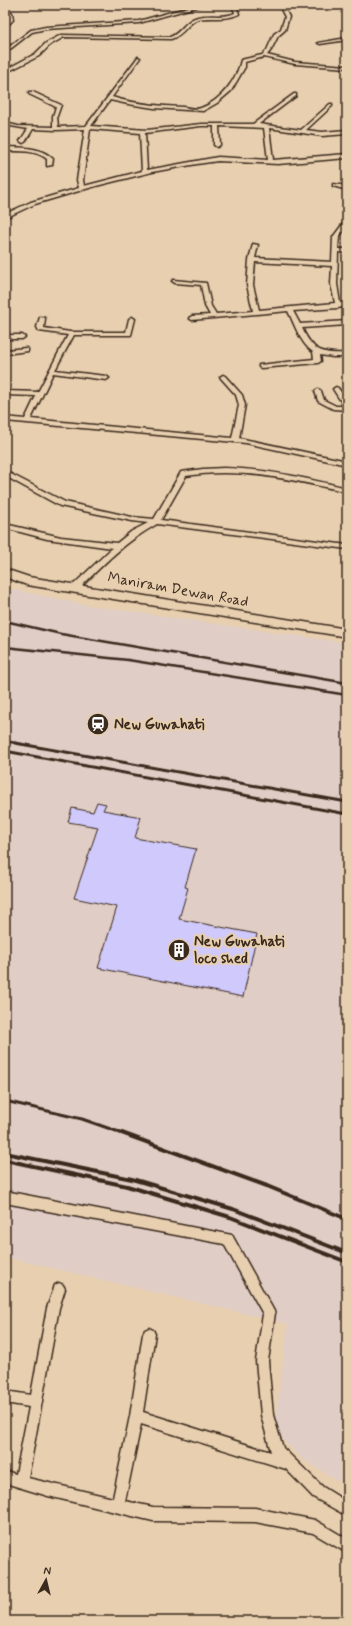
<svg xmlns="http://www.w3.org/2000/svg" width="352" height="1626" viewBox="0 0 352 1626" font-family="Mynerve,sans-serif">
	<style>
		.built { fill: #e0cdc6 }
		.building { fill: #cfc9fc; stroke: #3b2a1e }
		.lines { fill: none; stroke-linecap: round; stroke-linejoin: round }
		.street-casing { stroke: #3b2a1e; stroke-width: 3 }
		.primary-casing { stroke: #3b2a1e; stroke-width: 3 }
		.street { fill: #e7cfaf; fill-rule: evenodd }
		.primary { fill: #e7cfaf; fill-rule: evenodd }
		.rail-far2 { stroke: #3b2a1e; stroke-width: 2.5 }
		.rail-far1 { stroke: #3b2a1e; stroke-width: 3 }
		.rail { stroke: #3b2a1e; stroke-width: 4 }
		.labels { text-anchor: middle; stroke-width: 4; stroke-linejoin: round; paint-order: stroke }
		.street-label { font-size: 15px; fill: #3b2a1e; stroke: #e7cfaf }
		.poi-label { font-size: 15px; font-weight: bold; fill: #3b2a1e; stroke: #e7cfaf; text-anchor: start }
	</style>
	<rect width="100%" height="100%" fill="#e7cfaf"/>
	<filter id="ink" filterUnits="userSpaceOnUse"><feTurbulence type="fractalNoise" baseFrequency=".025" numOctaves="2"/><feDisplacementMap in="SourceGraphic" scale="8" xChannelSelector="R" yChannelSelector="G"/><feConvolveMatrix kernelMatrix="1 2 1 2 8 2 1 2 1" color-interpolation-filters="sRGB"/></filter>
	<g filter="url(#ink)">
		<path class="built" d="M5,588L86,605L347,643V1487L301,1458L274,1431L288,1324L5,1257Z"/>
		<path class="building" d="M97,802L106,804L103,810L141,817L135,838L196,849L185,887L188,888L179,919L257,934L243,997L98,968L117,907L74,898L98,827L68,822L72,808L93,812Z"/>
		<g class="lines">
			<g class="street-casing">
				<g id="street">
					<path d="M196,5H203L139,23L46,29L32,32L5,53V50L31,30L46,27L139,21Z"/>
					<path d="M232,5H236L239,14C225,21 212,16 198,19C187,23 184,35 171,39L64,37L50,45L39,56L5,73V70L35,54L46,43L61,35L170,37C181,33 185,21 195,18C208,13 222,19 235,13Z"/>
					<path d="M279,5H283L289,17L285,30L278,36L271,50L267,55L295,62L347,66V68L295,64L264,57L245,62V67L231,91L217,103L203,111L154,108L128,104L110,100L91,126L147,130L201,124H253L294,94H296V96L259,124L301,130L330,104H332V106L306,130L322,132L347,130V134L322,136L269,128L273,160L347,154V158L278,164L218,161L197,164L152,172L96,186L35,204L5,218V214L31,202L79,188L77,180L85,129L56,130L33,129L25,142L23,143L20,141L28,129L5,125V123L18,126L53,127V116L56,107L29,94V92H33L61,105L57,116L58,127L86,126L138,57L140,58L112,97C135,104 159,106 183,107C188,108 196,110 201,108C221,101 237,79 241,60L262,55L267,50L274,34L281,29L285,17ZM201,126H214V145L217,147L220,145L219,126L264,128L268,160L218,157L147,170L145,133ZM90,129L140,133L142,171L84,186L83,180Z"/>
					<path d="M5,7L12,13L13,20L5,28V24L9,20Z"/>
					<path d="M347,38V40L320,44L318,43Z"/>
					<path d="M5,147C21,148 40,146 53,159L52,165L47,166V159C36,150 19,151 5,151Z"/>
					<path d="M333,184L347,186V190L333,186Z"/>
					<path d="M347,220V226L339,237L338,249H347V253L338,252L337,284L340,303L347,302V306L338,308L293,311L300,324L347,321V325L302,328C313,352 322,354 347,353V357H333L320,355L321,361L318,363L261,368L259,367V365L314,359L313,352C300,343 295,325 288,311L192,320L189,318L192,316L210,315L205,306L201,285L175,283L172,281L173,280L206,283L211,306L216,314L253,311L247,285L249,260L253,244L258,245L255,258L332,262L333,237L345,221ZM255,262L332,266L331,284L335,303L259,310L253,285Z"/>
					<path d="M40,317L45,318L44,328L70,332H126L129,319L132,317L135,319L131,335H74L55,370L106,376L109,378L106,380L53,373L31,419L232,438L239,405L236,395L220,377L223,375L225,376L242,395L245,405L239,438L347,461V465L246,443L5,421V417L25,419L36,396L5,395V391L38,392L68,335L39,331L37,327Z"/>
					<path d="M5,335H22L25,337L22,339H5Z"/>
					<path d="M26,348L28,349V351L5,354V350Z"/>
					<path d="M336,387L338,388L347,400V410L333,409L318,401L315,391L318,389L321,391L324,400L336,406H344L333,389Z"/>
					<path d="M224,468C266,469 306,478 347,488V492C293,480 241,467 186,476L161,520L347,545V549L157,524C125,542 104,563 79,589L76,590L72,587L73,585L112,548L47,539L5,528V524L61,537L117,543L132,531L148,523L132,521L60,506L5,476V471L65,502L132,517L154,519L181,472L203,469Z"/>
					<path d="M5,1191L232,1235L275,1313L268,1361L273,1415L283,1448L323,1487L347,1502V1516L313,1497L286,1469L141,1424L125,1501L153,1507L255,1508L315,1520L347,1539V1553L313,1533L255,1522L153,1521L48,1496L5,1483V1471L16,1474L29,1407L5,1403V1391L31,1395L47,1308L55,1285L59,1283L63,1285L65,1289L59,1308L28,1478L113,1498L130,1416L143,1334L145,1330L149,1328L153,1330L155,1334L143,1412L271,1452L261,1415L256,1361L263,1314L224,1244L5,1203Z"/>
				</g>
			</g>
			<g class="primary-casing">
				<path id="primary" d="M5,569L29,577L347,629V637L27,585L5,577Z"/>
			</g>
			<use href="#street" class="street"/>
			<use href="#primary" class="primary"/>
			<g class="rail-far2">
				<path d="M5,621L61,634L347,683"/>
				<path d="M5,647L128,660L347,695"/>
				<path d="M5,741L21,744"/>
			</g>
			<g class="rail-far1">
				<path d="M15,743L347,802"/>
				<path d="M5,751L347,814"/>
				<path d="M5,1101L82,1119L122,1133"/>
			</g>
			<g class="rail">
				<path d="M119,1132L267,1186L347,1219"/>
				<path d="M5,1153L132,1179L233,1209L347,1253"/>
				<path d="M5,1160L127,1186L230,1217L347,1262"/>
			</g>
		</g>
	</g>
	<defs>
		<g id="station-disc" transform="scale(1.15)"><circle r="9.5" fill="#3b2a1e" stroke="#e7cfaf"/><path d="M-3-6H3Q5-6 5-4V2Q5 4 3 4L4.5 6H3L1.5 4h-3L-3 6H-4.5L-3 4Q-5 4-5 2V-4Q-5-6-3-6ZM-3.5-4v3h7v-3ZM-3.5 1v1.5H-2V1ZM2 1v1.5H3.5V1Z" fill="#fff"/></g>
		<g id="building-disc" transform="scale(1.15)"><circle r="9.5" fill="#3b2a1e" stroke="#e7cfaf"/><path d="M-4-6H4V6H1V3H-1V6H-4ZM-2.5-4.3h1.7v1.8h-1.7ZM.8-4.3h1.7v1.8H.8ZM-2.5-1h1.7V.8h-1.7ZM.8-1h1.7V.8H.8Z" fill="#fff"/></g>
	</defs>
	<g fill-rule="evenodd">
		<use href="#station-disc" x="98" y="724"/>
		<use href="#building-disc" x="179" y="950"/>
	</g>
	<g class="labels">
		<g class="street-label">
			<text transform="translate(178 589) rotate(10)" y="5">Maniram Dewan Road</text>
		</g>
		<g class="poi-label">
			<text x="114" y="729">New Guwahati</text>
			<text x="194" y="946">New Guwahati<tspan x="194" dy="17">loco shed</tspan></text>
		</g>
	</g>
	<rect width="352" height="1626" fill="none" stroke="#e7cfaf" stroke-width="20"/>
	<rect x="10" y="10" width="332" height="1606" fill="none" stroke="#3b2a1e" stroke-width="1.5" filter="url(#ink)"/>
	<g transform="translate(46 1580) rotate(8)" stroke="#e7cfaf" stroke-width="3" paint-order="stroke">
	<path d="M0-3L7 15L0 10L-7 15Z" fill="#3b2a1e"/>
	<text y="-6" font-size="11" font-weight="bold" text-anchor="middle" fill="#3b2a1e">N</text>
	</g>
</svg>
